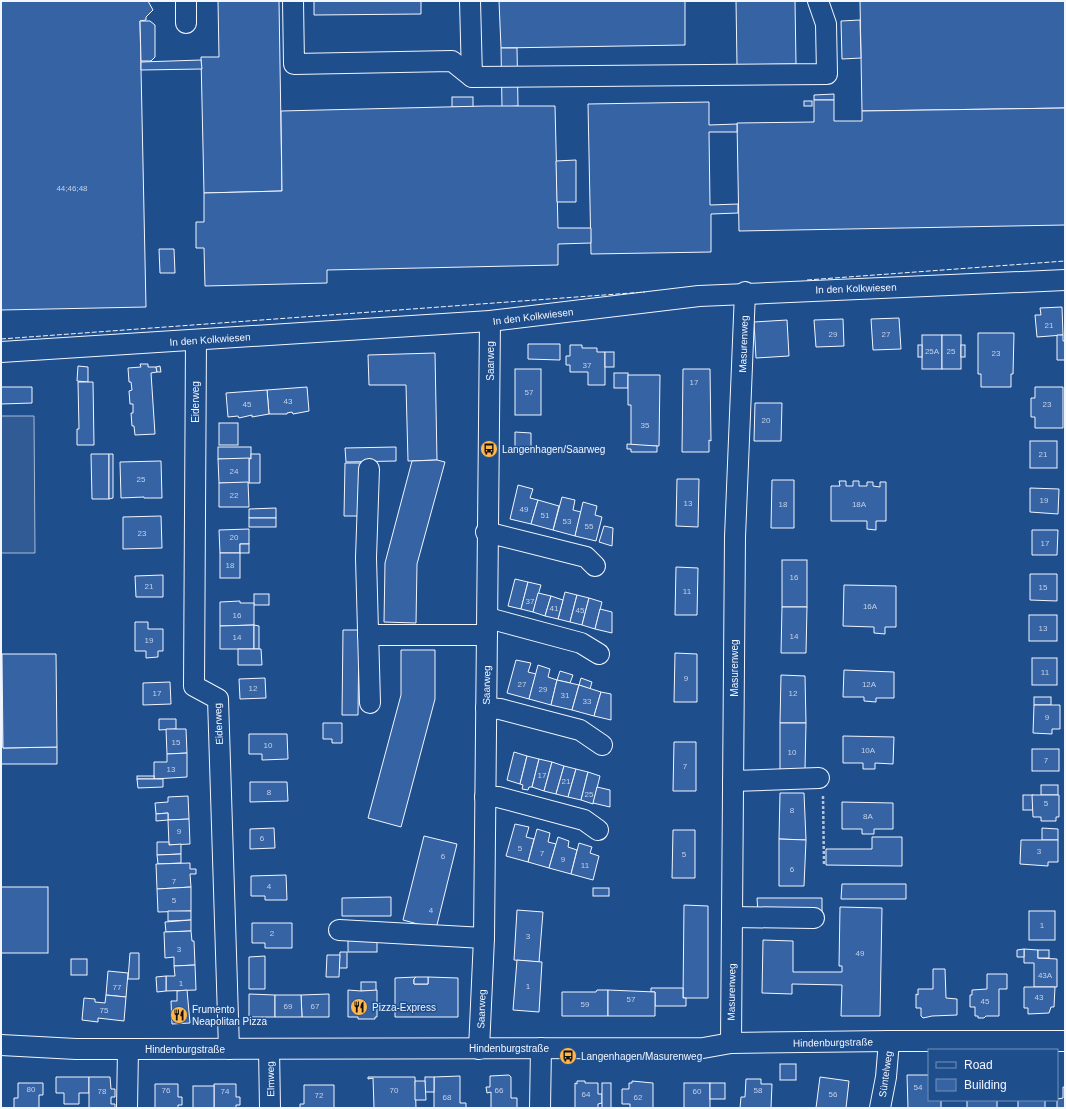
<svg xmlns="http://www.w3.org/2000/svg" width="1066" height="1109" viewBox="0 0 1066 1109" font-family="Arial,sans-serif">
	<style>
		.built { fill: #305b95; stroke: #a8bbd7 }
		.building { fill: #3563a3; stroke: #f2f6ff }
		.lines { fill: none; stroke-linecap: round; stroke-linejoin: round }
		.minor-casing { stroke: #f2f6ff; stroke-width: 22 }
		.path { stroke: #b3c4dc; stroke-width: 2.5; stroke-dasharray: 3 2; stroke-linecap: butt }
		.minor { stroke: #1f4e8c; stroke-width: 20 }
		.fence { stroke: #f2f6ff; stroke-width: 1; stroke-dasharray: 5 2; stroke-linecap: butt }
		.labels { text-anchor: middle; stroke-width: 3; stroke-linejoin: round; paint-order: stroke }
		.number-label { font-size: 8px; fill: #c3d1e8 }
		.street-label { font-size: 10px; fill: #f2f6ff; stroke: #1f4e8c }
		.poi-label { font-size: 10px; fill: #f2f6ff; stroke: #1f4e8c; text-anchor: start }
	</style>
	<rect width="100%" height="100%" fill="#1f4e8c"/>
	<path class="built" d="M1,416H34L35,553H1Z"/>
	<g class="building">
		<path d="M1,1H148L153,10L146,17V20L140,21L146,307L1,310Z"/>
		<path d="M218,1H279L282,191L204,193L201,57H219Z"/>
		<path d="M314,1H421V14L314,15Z"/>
		<path d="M499,1H685V45L501,48Z"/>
		<path d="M736,1H795L796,64L737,65Z"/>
		<path d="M860,1H1065V108L862,111Z"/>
		<path d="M860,20L861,58L842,59L841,21Z"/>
		<path d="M140,21H150L155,25V57L151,61H141Z"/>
		<path d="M501,48H517L518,106L502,107Z"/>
		<path d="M201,60L202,69L141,70V62Z"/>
		<path d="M834,94V100H814V95Z"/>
		<rect x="452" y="97" width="21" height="10"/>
		<path d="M814,100H834V121H862V111L1065,108V225L739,231L737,123L814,122Z"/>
		<rect x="804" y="101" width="8" height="5"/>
		<path d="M709,102V125L737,124V132H709L710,205L738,204V213L711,214V252L591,254L588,104Z"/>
		<path d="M485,106H555L558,228H591V243L558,244V265L327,270V283L205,286L204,248H196V222H204V193L282,191L281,111Z"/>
		<path d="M576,160V202H557L556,161Z"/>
		<path d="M159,249H174L175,273H160Z"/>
		<path d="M1062,307L1063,335L1037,337L1035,315H1041L1040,308Z"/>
		<path d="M899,318L901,349L873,350L871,319Z"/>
		<path d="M843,319L844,346L816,347L814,320Z"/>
		<path d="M787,320L789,356L756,358L754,322Z"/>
		<path d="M978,333H1014L1013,374H1011V387H981V374H978Z"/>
		<rect x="922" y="335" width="20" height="34"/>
		<rect x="942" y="335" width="19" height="34"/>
		<path d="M1057,335H1063V341H1065V360H1057Z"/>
		<path d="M528,344H560V360L528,359Z"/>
		<path d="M570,345H582V348H597V352H605V385H588V372H570V365H566V356H570Z"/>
		<rect x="918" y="345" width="4" height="12"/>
		<rect x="961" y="345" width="4" height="12"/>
		<rect x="605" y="352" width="9" height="15"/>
		<path d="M435,353L437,460L408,461L406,385H369L368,355Z"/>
		<path d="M140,364H148V367H156L157,372L151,373L155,434L135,435L134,426H132L131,413H133V404H130L129,391L132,390L131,382H129L128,368L141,367Z"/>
		<path d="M78,366L88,367V382L77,381Z"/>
		<path d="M160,366L161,372H157L156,367Z"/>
		<rect x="515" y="369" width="26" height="46"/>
		<path d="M683,369H710L711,441L709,440V452H682Z"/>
		<rect x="614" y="373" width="14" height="15"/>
		<path d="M628,375H660L659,446H631V405H628Z"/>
		<path d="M78,382H93L94,445H77V429H79Z"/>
		<path d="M1,387H32V403L1,404Z"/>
		<path d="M307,387L309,411L293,414L292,412L287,413V414H269L267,390Z"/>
		<path d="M1035,387H1063V428H1035V417H1031V398H1035Z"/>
		<path d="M267,390L269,414L252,417V415L239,418L238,416L228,417L226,393Z"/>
		<path d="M755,403H782L781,441H754Z"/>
		<rect x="219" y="423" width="19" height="22"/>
		<path d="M515,432L531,433V449L515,448Z"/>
		<rect x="1030" y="441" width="27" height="27"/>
		<path d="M627,444L657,446V452H631V449H627Z"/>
		<rect x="218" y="447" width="33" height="12"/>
		<path d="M396,447V461L346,462L345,448Z"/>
		<path d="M91,454H109V499H92Z"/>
		<path d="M109,454H113V498L109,499Z"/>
		<path d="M251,454H260V483H249V458L251,459Z"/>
		<path d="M249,458V483H219L218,459Z"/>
		<path d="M437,460L445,462L417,564L416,623L384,622L385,563L412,461Z"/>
		<path d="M161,461L162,498H144V497L121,498L120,462Z"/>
		<path d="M345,463H361L360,516H344Z"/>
		<path d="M677,479H699L698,527L676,526Z"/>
		<path d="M772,480H794V528H771Z"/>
		<path d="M839,481H846V486H853V481H859V486H867V482H873V486L880,487V482H886V521H876V530L867,529V521H831V486H840Z"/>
		<path d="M248,482L249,507H219V483Z"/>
		<path d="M518,485L533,489L530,498L538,500L531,524L510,519Z"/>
		<path d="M1030,488L1059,489L1058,514L1030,512Z"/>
		<path d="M562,497L575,500L573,510L581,512L575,536L553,530Z"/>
		<path d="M538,500L559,506L553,530L531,524Z"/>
		<path d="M583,502L597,506L595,515L602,517L596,541L575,536Z"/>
		<path d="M276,508V518H249V509Z"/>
		<path d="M161,516L162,548L123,549V517Z"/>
		<rect x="249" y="518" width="27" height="9"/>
		<path d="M604,526L613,528L612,546L599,542Z"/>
		<path d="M249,529V544H240V553H220L219,530Z"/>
		<path d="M1032,530H1058L1057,555H1032Z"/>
		<rect x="240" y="544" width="9" height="9"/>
		<rect x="220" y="553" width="20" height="25"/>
		<rect x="782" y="560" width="25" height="47"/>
		<path d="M676,567L698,568L697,615H675Z"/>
		<path d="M1030,574H1057V601L1030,600Z"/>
		<path d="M163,575V597H136L135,576Z"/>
		<path d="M515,579L528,582L521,609L508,606Z"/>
		<path d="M528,582L541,585L533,612L521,609Z"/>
		<path d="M844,585L896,586V627H885V634L874,633V627L843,626Z"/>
		<path d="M565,592L577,595L570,622L558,619Z"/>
		<path d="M538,593L551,596L545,616L533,612Z"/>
		<rect x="254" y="594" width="15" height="11"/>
		<path d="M577,595L589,598L582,625L570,622Z"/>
		<path d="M551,596L563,600L558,619L545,616Z"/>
		<path d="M589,598L602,602L595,629L582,625Z"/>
		<path d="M240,601V603H254V625L220,626V602Z"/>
		<path d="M782,607H807L806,653H781Z"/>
		<path d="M600,609L612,612V633L595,629Z"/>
		<rect x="1029" y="615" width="28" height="26"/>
		<path d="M135,622H148V629H163V651H158V657L146,658V651H135Z"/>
		<path d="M254,625V649H220V626Z"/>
		<path d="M254,625L259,626V649H254Z"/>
		<path d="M343,630H359L358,715H342Z"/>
		<path d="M238,649H261L262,665H238Z"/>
		<path d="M401,650H435V699L401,827L368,818L401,695Z"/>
		<path d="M675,653L697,654V702H674Z"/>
		<path d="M1,654L3,748L57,747V764H1Z"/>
		<path d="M2,654H56L57,747L3,748Z"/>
		<rect x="1032" y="658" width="25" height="27"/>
		<path d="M516,660L531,663L528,672L536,674L529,699L507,693Z"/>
		<path d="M538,665L550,669L548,677L557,680L551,705L529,699Z"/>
		<path d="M844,670L894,672V698H876V702L864,701V697H843Z"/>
		<path d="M560,671L573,675L570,683L557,680Z"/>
		<path d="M781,675L805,676L806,723H780Z"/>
		<path d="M265,678L266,698L240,699L239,679Z"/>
		<path d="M581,678L592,682L590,689L579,685Z"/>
		<path d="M557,680L579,685L572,710L551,705Z"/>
		<path d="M170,682L171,704L143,705V683Z"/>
		<path d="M579,685L601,692L594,716L572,710Z"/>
		<path d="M601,692L611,694V720L594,716Z"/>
		<rect x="1034" y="697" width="17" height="8"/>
		<path d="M1034,705H1060V729H1052V734L1033,733Z"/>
		<path d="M159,719H176V729L159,730Z"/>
		<path d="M323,723H342V743H332V739H323Z"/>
		<path d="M780,723H806L805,770H780Z"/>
		<path d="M166,729H186L187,753L167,754Z"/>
		<path d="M249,734H287L288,759L262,760V754H249Z"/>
		<path d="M843,736L894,737L893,764L875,763V769H863V763H843Z"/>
		<path d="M674,742H696V791H673Z"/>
		<rect x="1032" y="749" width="27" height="22"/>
		<path d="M514,752L527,756L520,784L507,780Z"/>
		<path d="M187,753V777L154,779V762H167V754Z"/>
		<path d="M527,756L539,759L532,787H529L528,790L522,789L523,785L520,784Z"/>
		<path d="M539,759L552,762L544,791L532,787Z"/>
		<path d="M552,762L564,766L556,794L544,791Z"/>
		<path d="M564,766L576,769L568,797L556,794Z"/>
		<path d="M576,769L588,772L581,800L568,797Z"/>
		<path d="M588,772L600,776L593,804L581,800Z"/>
		<rect x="137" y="776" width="17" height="3"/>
		<path d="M137,779H163V787L138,788Z"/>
		<path d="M250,782H287L288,801L250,802Z"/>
		<rect x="1041" y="785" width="17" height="10"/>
		<path d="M597,787L610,790V807L593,803Z"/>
		<path d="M780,793H804L806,840L779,839Z"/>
		<rect x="1023" y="795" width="10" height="15"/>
		<path d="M1032,795H1059V817H1056V821H1041V817H1033Z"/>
		<path d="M188,796L189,819L168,820V813L156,814L155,803L168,802V797Z"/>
		<path d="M842,802L893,803V829H874V834H862V829H842Z"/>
		<path d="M168,813V820L156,821V814Z"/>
		<path d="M189,819L190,844L169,845L168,820Z"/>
		<path d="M515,824L529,827L526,837L534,839L528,862L506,856Z"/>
		<path d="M274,828L275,848L250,849V829Z"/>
		<path d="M1042,828L1058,829V840H1042Z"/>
		<path d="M537,829L550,833L548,842L556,844L549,868L528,862Z"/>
		<path d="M673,830H695V878H672Z"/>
		<path d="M424,836L457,844L436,929L403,920Z"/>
		<path d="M558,837L569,841L568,847L577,850L571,874L549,868Z"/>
		<path d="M872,837H902V866L826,865V849H872Z"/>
		<path d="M779,839L806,840L804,886H779Z"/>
		<path d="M1021,840H1058V862H1048V866L1020,864Z"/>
		<path d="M157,842H169V845L181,844V854L157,855Z"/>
		<path d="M579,843L592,847L590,853L599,856L593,880L571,874Z"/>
		<path d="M181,854V863L158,864L157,855Z"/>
		<path d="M190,863V869H196V874H190L191,887L157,889L156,864Z"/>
		<path d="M286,875L287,900H265V896H251V876Z"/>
		<path d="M842,884H906V899H841Z"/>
		<rect x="1" y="887" width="47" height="66"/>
		<path d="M191,887V911L158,912L157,889Z"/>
		<rect x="593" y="888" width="16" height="8"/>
		<path d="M391,897V916H342V898Z"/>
		<path d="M757,898H822V913H758Z"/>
		<path d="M684,905L708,906V998H683Z"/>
		<path d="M840,907L882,908L880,1016H841L842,985L792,984V994L762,993L763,940L793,941V972H842V966H839Z"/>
		<path d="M517,910L543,912L539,962L514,960Z"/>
		<path d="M168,911H191V920L168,921Z"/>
		<rect x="1029" y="911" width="26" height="29"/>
		<path d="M191,920V931L166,932L165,922Z"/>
		<path d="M252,923H292V948H265V943H252Z"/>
		<path d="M191,931L192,941H194L195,965L174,966V957L165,958L164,932Z"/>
		<rect x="348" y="936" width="29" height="16"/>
		<path d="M1024,949L1038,950V958L1057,959V987H1034V963H1024Z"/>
		<path d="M1024,949V957H1017V950Z"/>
		<rect x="1038" y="950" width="11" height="8"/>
		<path d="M340,952H347V968H339Z"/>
		<path d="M130,953H139V979H128Z"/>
		<path d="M327,955H340L339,977H326Z"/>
		<path d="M265,956V989H249V957Z"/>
		<rect x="71" y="959" width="16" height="16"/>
		<path d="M517,960L542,962L539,1012L513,1010Z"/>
		<path d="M195,965L196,990L166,991V976H175L174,966Z"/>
		<path d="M933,969H945L946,998L957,999V1015L932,1016L923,1018L921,1016V1008H916V994L918,995V989H933Z"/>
		<path d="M108,971L128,973L126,997L106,995Z"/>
		<path d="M987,974H1007V989H999V1016H986L984,1018H978V1016H975V1007H970V995H972V990L987,989Z"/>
		<path d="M166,976V991L157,992L156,977Z"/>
		<path d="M416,977L414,979V984H428V977L458,978V1017H395V978Z"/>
		<path d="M416,977H428V984H414V979Z"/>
		<rect x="361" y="982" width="15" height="9"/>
		<path d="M1024,987H1055L1054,1007H1051L1049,1013L1028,1014V1008H1024Z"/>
		<path d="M651,988H683V998H686V1006H655V992H651Z"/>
		<path d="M187,990L190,1023L172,1024L171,1001H177V991Z"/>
		<path d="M348,990L361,991L377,990V1017H375V1019H358V1017H348Z"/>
		<path d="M597,990H608V1016H562V992H596Z"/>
		<path d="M608,990L655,992V1016H608Z"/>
		<path d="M249,994L275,995V1017H249Z"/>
		<path d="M329,994V1017H302L301,995Z"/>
		<path d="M106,995L126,997L124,1021L98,1018V1022L82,1020L84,998L95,999V1002L105,1003Z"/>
		<path d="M275,995H301L302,1017H275Z"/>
		<rect x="780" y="1064" width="16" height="16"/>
		<path d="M509,1075L511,1077V1098H517V1108H491V1092L487,1093L486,1087H490V1076Z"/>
		<path d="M907,1075H929V1100H941V1108H908Z"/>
		<path d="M460,1076V1103H466V1108H434V1077Z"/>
		<path d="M56,1077H89V1093H79V1104H64V1093H56Z"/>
		<path d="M89,1077H110L111,1089H115V1097H111V1104H115V1108H89Z"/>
		<path d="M368,1077H415L416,1108H374L373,1078L368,1079Z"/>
		<rect x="425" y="1077" width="9" height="15"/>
		<path d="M820,1077L849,1081L846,1108H816Z"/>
		<path d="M746,1079H761V1084H772L771,1108H740L741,1097H745Z"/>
		<path d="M415,1081H425L426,1100H415Z"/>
		<path d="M577,1081H585V1083H598V1094H602V1103L598,1104V1108H575V1083L577,1084Z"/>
		<path d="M632,1081L653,1083V1108H630V1104H622V1089H629V1083H632Z"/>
		<path d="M18,1083H43V1095H39V1108H14V1098H18Z"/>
		<rect x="602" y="1083" width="9" height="25"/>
		<rect x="684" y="1083" width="26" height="25"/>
		<rect x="710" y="1083" width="15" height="16"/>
		<path d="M155,1084H178V1097H182V1105H178V1108H155Z"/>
		<path d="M214,1084H236V1097H240V1105H236V1108H214Z"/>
		<path d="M304,1085H334V1108H300V1104H304Z"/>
		<rect x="193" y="1086" width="21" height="22"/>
		<path d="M1063,1087H1065V1108H1057V1099L1063,1098Z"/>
		<rect x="967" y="1100" width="30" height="8"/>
		<rect x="1018" y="1100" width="27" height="8"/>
	</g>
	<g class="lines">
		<g class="minor-casing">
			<g id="minor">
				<path d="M186,1V23"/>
				<path d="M293,1L294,64L452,61L472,77L827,74L826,24L818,1"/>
				<path d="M470,1L472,77"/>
				<path d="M196,340L194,686L218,699L229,1049"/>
				<path d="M1,352L490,321L699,296L1065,280"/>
				<path d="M369,469L366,558L370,703"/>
				<path d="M486,532L586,557L595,566"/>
				<path d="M488,618L581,643L599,654"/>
				<path d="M368,635H487"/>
				<path d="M486,708L500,709L580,730L602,745"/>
				<path d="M733,781L819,778"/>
				<path d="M485,797H498L584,820L598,830"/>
				<path d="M732,917L814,918"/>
				<path d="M339,930L484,938"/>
				<path d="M731,1043L735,537L745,292"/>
				<path d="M1,1045L76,1049H128L703,1048L731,1043L889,1041H1065"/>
				<path d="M269,1049L270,1108"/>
				<path d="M479,1049L484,938L490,321"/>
				<path d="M127,1108L128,1049"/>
				<path d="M540,1108L541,1048"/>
				<path d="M880,1108L886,1077L889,1041"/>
			</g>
		</g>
		<path class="path" d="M823,796L824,865"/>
		<use href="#minor" class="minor"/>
		<g class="fence">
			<path d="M807,280L1065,261"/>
			<path d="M1,339L645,292"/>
		</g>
	</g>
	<defs>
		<g id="bus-disc" transform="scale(0.9)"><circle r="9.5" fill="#ffb74d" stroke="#1f4e8c"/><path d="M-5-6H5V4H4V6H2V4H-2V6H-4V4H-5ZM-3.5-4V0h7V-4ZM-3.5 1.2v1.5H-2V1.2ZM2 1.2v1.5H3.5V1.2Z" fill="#111"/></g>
		<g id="restaurant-disc" transform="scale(0.9)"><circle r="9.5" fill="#ffb74d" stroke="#1f4e8c"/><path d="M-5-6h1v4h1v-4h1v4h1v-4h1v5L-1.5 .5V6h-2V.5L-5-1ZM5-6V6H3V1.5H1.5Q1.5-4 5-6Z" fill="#111"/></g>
	</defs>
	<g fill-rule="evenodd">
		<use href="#bus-disc" x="489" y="449"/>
		<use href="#restaurant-disc" x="359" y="1007"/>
		<use href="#restaurant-disc" x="179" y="1015"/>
		<use href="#bus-disc" x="568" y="1056"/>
	</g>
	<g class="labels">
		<g class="number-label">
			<text x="72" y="191">44;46;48</text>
			<text x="1049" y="328">21</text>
			<text x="833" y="337">29</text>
			<text x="886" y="337">27</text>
			<text x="932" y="354">25A</text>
			<text x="951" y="354">25</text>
			<text x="996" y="356">23</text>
			<text x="587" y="368">37</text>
			<text x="694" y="385">17</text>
			<text x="529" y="395">57</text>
			<text x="288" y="404">43</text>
			<text x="247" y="407">45</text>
			<text x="1047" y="407">23</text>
			<text x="766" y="423">20</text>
			<text x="645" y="428">35</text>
			<text x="1043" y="457">21</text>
			<text x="234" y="474">24</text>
			<text x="141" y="482">25</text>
			<text x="234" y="498">22</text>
			<text x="1044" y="503">19</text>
			<text x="688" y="506">13</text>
			<text x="783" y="507">18</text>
			<text x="859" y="507">18A</text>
			<text x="524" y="512">49</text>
			<text x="545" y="518">51</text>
			<text x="567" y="524">53</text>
			<text x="589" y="529">55</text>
			<text x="142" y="536">23</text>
			<text x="234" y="540">20</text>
			<text x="1045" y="546">17</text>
			<text x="230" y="568">18</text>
			<text x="794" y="580">16</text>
			<text x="149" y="589">21</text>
			<text x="1043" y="590">15</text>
			<text x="687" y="594">11</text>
			<text x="530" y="604">37</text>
			<text x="870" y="609">16A</text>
			<text x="554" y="611">41</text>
			<text x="580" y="613">45</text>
			<text x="237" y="618">16</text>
			<text x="1043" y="631">13</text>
			<text x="794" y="639">14</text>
			<text x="237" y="640">14</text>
			<text x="149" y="643">19</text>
			<text x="1045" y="675">11</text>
			<text x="686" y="681">9</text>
			<text x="522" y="687">27</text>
			<text x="869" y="687">12A</text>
			<text x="253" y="691">12</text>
			<text x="543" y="692">29</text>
			<text x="157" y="696">17</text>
			<text x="793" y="696">12</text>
			<text x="565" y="698">31</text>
			<text x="587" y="704">33</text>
			<text x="1047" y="720">9</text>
			<text x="176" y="745">15</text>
			<text x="268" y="748">10</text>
			<text x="868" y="753">10A</text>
			<text x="792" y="755">10</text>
			<text x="1046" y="763">7</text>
			<text x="685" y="769">7</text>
			<text x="171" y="772">13</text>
			<text x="542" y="778">17</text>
			<text x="566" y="784">21</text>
			<text x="269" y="795">8</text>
			<text x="589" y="797">25</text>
			<text x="1046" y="806">5</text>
			<text x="792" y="813">8</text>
			<text x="868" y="819">8A</text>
			<text x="179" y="834">9</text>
			<text x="262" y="841">6</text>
			<text x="520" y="851">5</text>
			<text x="1039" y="854">3</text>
			<text x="542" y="856">7</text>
			<text x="684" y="857">5</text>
			<text x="443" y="859">6</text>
			<text x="563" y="862">9</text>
			<text x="585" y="868">11</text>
			<text x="792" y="872">6</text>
			<text x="174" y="884">7</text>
			<text x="269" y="889">4</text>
			<text x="174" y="903">5</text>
			<text x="431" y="913">4</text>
			<text x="1042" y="928">1</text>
			<text x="272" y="936">2</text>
			<text x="528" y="939">3</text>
			<text x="179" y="952">3</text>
			<text x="860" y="956">49</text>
			<text x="1045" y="978">43A</text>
			<text x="181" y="986">1</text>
			<text x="528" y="989">1</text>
			<text x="117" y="990">77</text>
			<text x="1039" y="1000">43</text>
			<text x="631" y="1002">57</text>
			<text x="985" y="1004">45</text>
			<text x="585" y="1007">59</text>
			<text x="288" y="1009">69</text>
			<text x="315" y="1009">67</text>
			<text x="104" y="1013">75</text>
			<text x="918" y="1090">54</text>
			<text x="31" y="1092">80</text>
			<text x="166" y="1093">76</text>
			<text x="394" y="1093">70</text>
			<text x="499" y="1093">66</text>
			<text x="758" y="1093">58</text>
			<text x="102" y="1094">78</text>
			<text x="225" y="1094">74</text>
			<text x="697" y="1094">60</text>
			<text x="586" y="1097">64</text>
			<text x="833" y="1097">56</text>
			<text x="319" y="1098">72</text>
			<text x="447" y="1100">68</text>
			<text x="638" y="1100">62</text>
		</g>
		<g class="street-label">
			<text transform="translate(856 288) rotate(-2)" y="4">In den Kolkwiesen</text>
			<text transform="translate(533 316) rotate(-7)" y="4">In den Kolkwiesen</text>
			<text transform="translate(210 339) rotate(-4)" y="4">In den Kolkwiesen</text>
			<text transform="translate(743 344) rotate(-88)" y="4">Masurenweg</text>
			<text transform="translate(490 361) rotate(-90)" y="4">Saarweg</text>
			<text transform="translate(195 402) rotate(-90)" y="4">Eiderweg</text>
			<text transform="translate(734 668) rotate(-90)" y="4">Masurenweg</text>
			<text transform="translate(486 685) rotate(-89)" y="4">Saarweg</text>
			<text transform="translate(218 724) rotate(-93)" y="4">Eiderweg</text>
			<text transform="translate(731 992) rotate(-89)" y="4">Masurenweg</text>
			<text transform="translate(481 1009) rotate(-88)" y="4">Saarweg</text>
			<text transform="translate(833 1042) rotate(-1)" y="4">Hindenburgstraße</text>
			<text x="509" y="1052">Hindenburgstraße</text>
			<text x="185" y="1053">Hindenburgstraße</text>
			<text transform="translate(885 1074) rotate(-82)" y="4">Süntelweg</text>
			<text transform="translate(270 1079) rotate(-91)" y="4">Elmweg</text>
		</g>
		<g class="poi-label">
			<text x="502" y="453">Langenhagen/Saarweg</text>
			<text x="372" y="1011">Pizza-Express</text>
			<text x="192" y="1013">Frumento<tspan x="192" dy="12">Neapolitan Pizza</tspan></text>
			<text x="581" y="1060">Langenhagen/Masurenweg</text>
		</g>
	</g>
	<rect width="1066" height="1109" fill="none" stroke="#f2f6ff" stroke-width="4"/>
	<rect x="928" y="1049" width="130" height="52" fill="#1f4e8c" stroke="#7391ba"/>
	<rect x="936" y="1062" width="20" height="6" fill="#1f4e8c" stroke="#7391ba"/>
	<text x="964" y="1069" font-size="12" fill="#f2f6ff">Road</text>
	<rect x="936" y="1079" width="20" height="12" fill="#3563a3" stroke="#7391ba"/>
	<text x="964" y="1089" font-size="12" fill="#f2f6ff">Building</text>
</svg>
